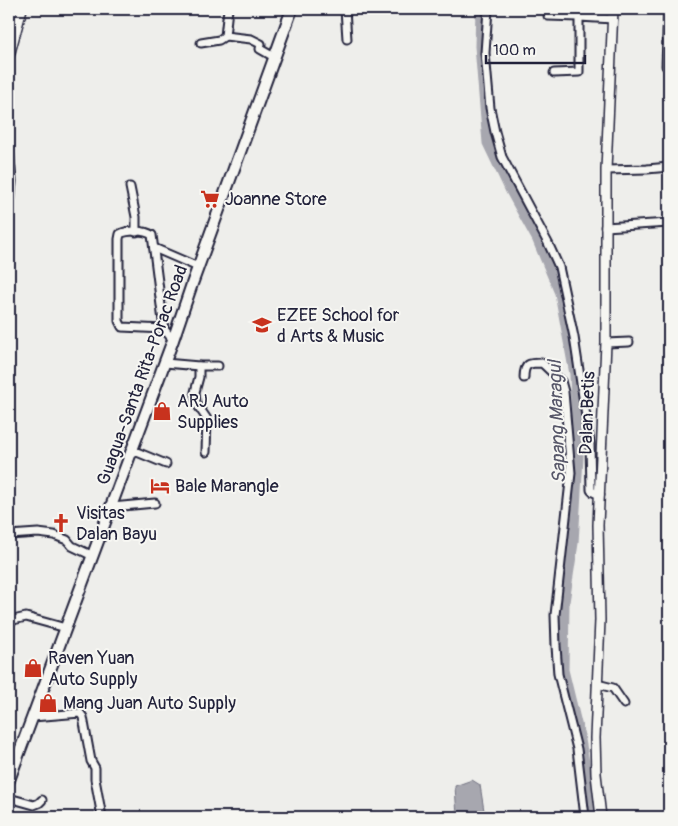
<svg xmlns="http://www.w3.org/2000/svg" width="678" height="826" viewBox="0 0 678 826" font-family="Pangolin,sans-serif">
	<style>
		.water { fill: #a7a7af; stroke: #727281 }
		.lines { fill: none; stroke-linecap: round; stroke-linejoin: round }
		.river { stroke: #a7a7af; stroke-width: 11 }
		.minor-casing { stroke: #22223b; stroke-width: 11 }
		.tertiary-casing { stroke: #22223b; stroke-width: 12 }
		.secondary-casing { stroke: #22223b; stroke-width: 14 }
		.minor { stroke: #f6f6f2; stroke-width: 7 }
		.tertiary { stroke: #f6f6f2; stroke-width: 9 }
		.secondary { stroke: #f6f6f2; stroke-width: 10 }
		.labels { text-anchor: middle; stroke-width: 4; stroke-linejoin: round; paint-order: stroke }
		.poi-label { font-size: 18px; fill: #22223b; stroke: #f6f6f2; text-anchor: start }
		.street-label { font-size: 18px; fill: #22223b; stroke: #f6f6f2 }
		.water-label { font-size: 19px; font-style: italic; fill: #575769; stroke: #f6f6f2 }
	</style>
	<rect width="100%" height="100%" fill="#eeeeeb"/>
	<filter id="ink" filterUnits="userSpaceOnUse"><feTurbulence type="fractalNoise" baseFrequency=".02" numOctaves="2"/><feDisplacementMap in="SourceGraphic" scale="10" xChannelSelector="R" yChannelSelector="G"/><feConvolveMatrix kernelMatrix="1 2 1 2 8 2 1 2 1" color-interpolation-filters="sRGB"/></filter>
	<g filter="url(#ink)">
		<path class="water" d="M472,780L480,785L485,817H457L455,786Z"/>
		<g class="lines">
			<path class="river" d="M481,9L480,46L488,143L510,189L537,238L560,293L575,374L578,457L573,543L564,602L563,670L580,740L590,798L591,817"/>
			<g class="minor-casing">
				<g id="minor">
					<path d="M228,9L225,36L251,39L261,44L260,49L274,57"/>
					<path d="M345,9L347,39"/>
					<path d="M488,9L485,53L490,108L495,132L502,157L548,243L559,267L574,337L590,443L591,490L593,492L600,495"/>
					<path d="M548,16L579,17"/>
					<path d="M201,43L219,40L225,36"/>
					<path d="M666,66L668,9"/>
					<path d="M554,73L579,72V17L613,19"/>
					<path d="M9,148L12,181L9,220"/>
					<path d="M606,170L647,169L669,167"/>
					<path d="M130,187L136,217V232"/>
					<path d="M605,227L669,223"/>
					<path d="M154,248L198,267"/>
					<path d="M164,329L122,327L119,321V239L120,234C128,230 145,230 152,235L164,329L173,340"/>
					<path d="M606,343L629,342"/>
					<path d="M165,363L199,366H218"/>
					<path d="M199,366V377L195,392L196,403L207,419L206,452"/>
					<path d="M524,378C524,363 529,363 542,363L561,381L564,392L571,473L555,615L556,646L558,674L577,749L585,817"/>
					<path d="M132,450L166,464"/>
					<path d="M112,507L155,503"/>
					<path d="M9,535L38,533L54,535L67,540L72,546L93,556"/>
					<path d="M9,621L26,617L66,628"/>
					<path d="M597,684L613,688L624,704"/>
					<path d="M33,717L80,713L83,717L91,761L95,768V779L102,817"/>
					<path d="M9,798L34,805L39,803L42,800"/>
				</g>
			</g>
			<g class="tertiary-casing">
				<g id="tertiary">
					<path d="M9,56L22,9"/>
					<path d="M601,817L596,774L595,738L600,620L598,525L606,343V170L613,9"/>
				</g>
			</g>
			<g class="secondary-casing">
				<path id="secondary" d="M9,780L173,340L192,284L292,9"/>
			</g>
			<use href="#minor" class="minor"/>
			<use href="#tertiary" class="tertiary"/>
			<use href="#secondary" class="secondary"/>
		</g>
	</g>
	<defs>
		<g id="supermarket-bare" transform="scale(1.5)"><path d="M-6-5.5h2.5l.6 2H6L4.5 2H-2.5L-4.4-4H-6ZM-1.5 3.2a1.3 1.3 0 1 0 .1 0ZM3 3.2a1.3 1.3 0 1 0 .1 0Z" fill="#c8321e" stroke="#f6f6f2" stroke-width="2.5" paint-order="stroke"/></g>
		<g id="school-bare" transform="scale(1.5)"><path d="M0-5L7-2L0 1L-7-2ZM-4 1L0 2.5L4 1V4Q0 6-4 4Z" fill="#c8321e" stroke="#f6f6f2" stroke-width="2.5" paint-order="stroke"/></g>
		<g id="shop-bare" transform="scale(1.5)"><path d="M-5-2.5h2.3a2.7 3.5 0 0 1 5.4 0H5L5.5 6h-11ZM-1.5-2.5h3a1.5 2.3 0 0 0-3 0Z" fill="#c8321e" stroke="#f6f6f2" stroke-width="2.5" paint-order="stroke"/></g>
		<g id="hotel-bare" transform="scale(1.5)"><path d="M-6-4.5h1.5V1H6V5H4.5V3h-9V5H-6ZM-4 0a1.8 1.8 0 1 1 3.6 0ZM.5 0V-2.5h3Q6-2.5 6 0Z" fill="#c8321e" stroke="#f6f6f2" stroke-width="2.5" paint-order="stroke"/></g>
		<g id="church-bare" transform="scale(1.5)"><path d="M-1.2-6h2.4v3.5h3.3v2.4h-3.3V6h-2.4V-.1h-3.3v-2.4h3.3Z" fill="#c8321e" stroke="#f6f6f2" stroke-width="2.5" paint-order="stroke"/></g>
	</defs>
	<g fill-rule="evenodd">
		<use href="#supermarket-bare" x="210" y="199"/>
		<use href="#school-bare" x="262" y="325"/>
		<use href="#shop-bare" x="162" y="411"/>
		<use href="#hotel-bare" x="160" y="486"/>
		<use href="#church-bare" x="61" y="523"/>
		<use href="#shop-bare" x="33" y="668"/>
		<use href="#shop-bare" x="48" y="703"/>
	</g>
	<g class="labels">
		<g class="poi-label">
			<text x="225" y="205">Joanne Store</text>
			<text x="277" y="321">EZEE School for<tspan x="277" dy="21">d Arts &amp; Music</tspan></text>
			<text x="177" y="407">ARJ Auto<tspan x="177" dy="21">Supplies</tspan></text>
			<text x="175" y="492">Bale Marangle</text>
			<text x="76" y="519">Visitas<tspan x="76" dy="21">Dalan Bayu</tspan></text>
			<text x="48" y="664">Raven Yuan<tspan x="48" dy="21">Auto Supply</tspan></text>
			<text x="63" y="709">Mang Juan Auto Supply</text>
		</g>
		<g class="street-label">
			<text transform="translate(142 375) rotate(-70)" y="6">Guagua-Santa Rita-Porac Road</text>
			<text transform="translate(587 413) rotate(-88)" y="6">Dalan Betis</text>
		</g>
		<g class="water-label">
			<text transform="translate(556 422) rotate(-92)" y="7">Sapang Maragul</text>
		</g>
	</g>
	<rect width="678" height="826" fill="none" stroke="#f6f6f2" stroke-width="30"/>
	<rect x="15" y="15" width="648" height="796" fill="none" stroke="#22223b" stroke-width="2" filter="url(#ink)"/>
	<path d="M486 55v8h99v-8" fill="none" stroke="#22223b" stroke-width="2.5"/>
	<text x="493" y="55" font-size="15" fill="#22223b" stroke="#f6f6f2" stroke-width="4" paint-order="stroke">100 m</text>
</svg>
